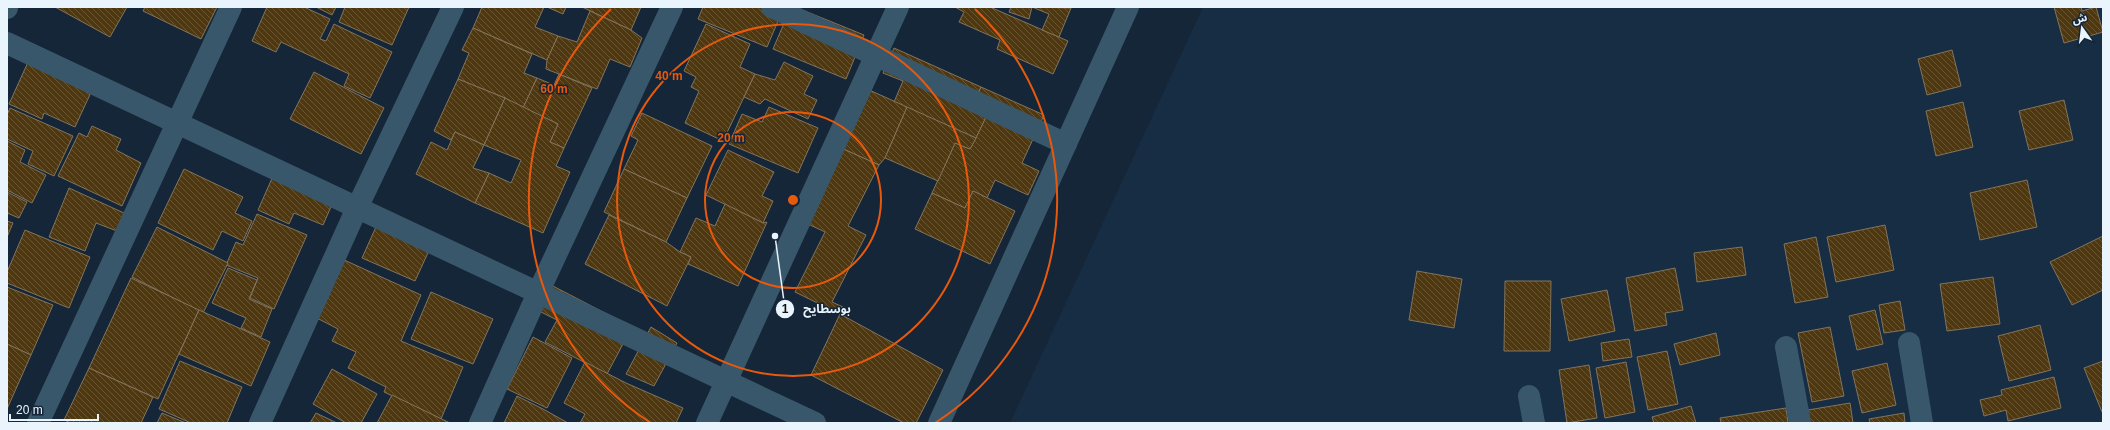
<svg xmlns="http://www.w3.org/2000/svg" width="2110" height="430" viewBox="0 0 2110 430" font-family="Helvetica,'Noto Sans Arabic',sans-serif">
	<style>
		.built { fill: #162d44 }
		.building { fill: url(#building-back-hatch); stroke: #83745b }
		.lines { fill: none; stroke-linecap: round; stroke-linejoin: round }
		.minor { stroke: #39576a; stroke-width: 22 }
		.tertiary { stroke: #39576a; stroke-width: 22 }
		.ring { fill: none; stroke: #e8590c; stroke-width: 2 }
		.centre { fill: #e8590c; stroke: #142637; stroke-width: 2 }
		.ring-label { font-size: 12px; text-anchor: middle; font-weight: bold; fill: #e8590c; stroke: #142637; stroke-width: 3; stroke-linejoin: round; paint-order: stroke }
		.leader { fill: none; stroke: #eaf4fd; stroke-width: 1.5 }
		.callout-dot { fill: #eaf4fd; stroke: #142637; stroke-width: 1.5 }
		.mark-label { font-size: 12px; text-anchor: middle; font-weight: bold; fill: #111 }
		.callout-label { font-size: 12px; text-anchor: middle; font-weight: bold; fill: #eaf4fd; stroke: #142637; stroke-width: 3; stroke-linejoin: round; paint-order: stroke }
	</style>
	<defs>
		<pattern id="building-back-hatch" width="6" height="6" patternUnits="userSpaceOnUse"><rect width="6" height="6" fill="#4f3810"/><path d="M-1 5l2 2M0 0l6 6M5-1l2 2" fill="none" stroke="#685534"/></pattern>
	</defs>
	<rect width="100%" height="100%" fill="#142637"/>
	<path class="built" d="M1203,7H2103V423H1010Z"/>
	<g class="building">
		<path d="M55,7H127L110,37Z"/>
		<path d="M145,7H217L201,39L143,11Z"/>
		<path d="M267,7H304L330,19L320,39L326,41L334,24L392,52L370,98L344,86L349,74L281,42L276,52L252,41Z"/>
		<path d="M316,7H336L332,15Z"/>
		<path d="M345,7H409L392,45L339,22Z"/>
		<path d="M482,7H544L535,27L558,36L547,60L473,28Z"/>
		<path d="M547,7H566L563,14Z"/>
		<path d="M582,7H641L631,30Z"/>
		<path d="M703,7H784L767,47L698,19Z"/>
		<path d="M791,7H795L864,35L846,79L773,49Z"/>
		<path d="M955,7H990L1068,41L1053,74L997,49L1000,40L959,22L964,12Z"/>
		<path d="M1011,7H1032L1029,19L1009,12Z"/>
		<path d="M1032,7L1071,8L1059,37L1042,30L1049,14Z"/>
		<path d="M2054,7H2081L2082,11L2096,7L2103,32L2064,43Z"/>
		<path d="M590,11L631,30L642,38L630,67L610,59L597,89L546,69L547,60L558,36L577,42Z"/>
		<path d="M706,24L750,44L740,67L755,74L723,141L685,123L699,91L691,87L696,77L684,71Z"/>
		<path d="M473,28L532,54L524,73L537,78L523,108L505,98L458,79L469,53L462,50Z"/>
		<path d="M894,48L981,87L971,108L987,115L976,138L894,102L903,81L883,73Z"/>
		<path d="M1952,50L1961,86L1927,95L1918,59Z"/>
		<path d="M29,60L93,88L75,127L44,113L42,119L9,104Z"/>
		<path d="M784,62L813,76L804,94L817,100L808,119L765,99L760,104L744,97L755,74L775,80Z"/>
		<path d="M314,72L384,108L361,154L290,119Z"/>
		<path d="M559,74L592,88L564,148L550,142L558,124L523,108L537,78L554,85Z"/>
		<path d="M458,79L505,98L484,145L455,132L451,140L434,131Z"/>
		<path d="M981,87L1044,115L1022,163L1039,171L1028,195L995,180L987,198L973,191L965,208L932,193L955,143L970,149L976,138L987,115L971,108Z"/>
		<path d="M867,89L907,107L885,158L879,165L841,148Z"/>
		<path d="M505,98L558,124L550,142L564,148L556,166L570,172L543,233L475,203L489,173L511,183L521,160L484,145Z"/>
		<path d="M2064,100L2073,140L2029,150L2019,111Z"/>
		<path d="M1963,102L1973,147L1936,156L1926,111Z"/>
		<path d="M769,107L818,128L798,173L729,144L742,114L762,122Z"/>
		<path d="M907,107L976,138L970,149L955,143L938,181L885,158Z"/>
		<path d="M10,108L73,136L54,176L28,164L33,151L7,139V115Z"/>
		<path d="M642,113L712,146L687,198L624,169L638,140L631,136Z"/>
		<path d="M92,126L121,139L116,150L141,163L122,206L58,176L79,133L87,137Z"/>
		<path d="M455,132L484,145L473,168L489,173L475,203L416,174L431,142L447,150Z"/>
		<path d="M7,141L25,150L20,162L46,175L32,203L7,190Z"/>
		<path d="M841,148L879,165L848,226L866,235L832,302L843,307L840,314L795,292L825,232L806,223Z"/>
		<path d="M728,150L774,172L762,196L773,201L763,223L706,195Z"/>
		<path d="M277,167L337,193L323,225L294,213L289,224L258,210Z"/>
		<path d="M184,169L243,197L235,213L252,221L243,241L222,231L213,250L158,223Z"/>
		<path d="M624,169L687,198L666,242L604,212Z"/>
		<path d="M2027,180L2037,227L1980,240L1970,193Z"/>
		<path d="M69,188L124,213L117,231L96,223L85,251L49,237Z"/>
		<path d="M973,191L1015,211L990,264L915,229L932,193L965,208Z"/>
		<path d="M7,192L27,202L19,218L7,213Z"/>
		<path d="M725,204L763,223L767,222L738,286L688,264L691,257L680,252L696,218L715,226Z"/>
		<path d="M257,214L307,235L274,309L250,298L258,278L226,265L236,242L243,245Z"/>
		<path d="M609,215L666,242L680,252L691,257L667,306L585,264Z"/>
		<path d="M380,218L433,242L415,281L362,258Z"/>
		<path d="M7,221L13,223L7,237Z"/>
		<path d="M1885,225L1894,270L1836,282L1827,237Z"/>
		<path d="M157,227L228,263L203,313L132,277Z"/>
		<path d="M25,230L90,257L69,308L7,283V272Z"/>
		<path d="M2103,236V290L2072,305L2050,262Z"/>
		<path d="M1816,237L1828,297L1795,303L1784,244Z"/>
		<path d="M1742,247L1746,275L1697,282L1694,253Z"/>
		<path d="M342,259L421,295L401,341L463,367L441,419L384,392L386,387L348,368L356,352L332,341L338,329L313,316Z"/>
		<path d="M228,268L257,280L249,299L272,309L261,337L241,328L246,318L212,303Z"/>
		<path d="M1675,268L1683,310L1665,313L1667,325L1635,331L1626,278Z"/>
		<path d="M1417,271L1462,279L1454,328L1409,320Z"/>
		<path d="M1993,277L2000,324L1947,331L1940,284Z"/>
		<path d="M131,278L199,310L158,399L89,368Z"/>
		<path d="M1505,281H1551L1550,351H1504Z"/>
		<path d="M549,284L632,327L607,374L545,342L557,320L535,309Z"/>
		<path d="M7,287L53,305L31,355L7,344Z"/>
		<path d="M1607,290L1615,331L1569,341L1561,299Z"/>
		<path d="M431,292L493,319L473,364L411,339Z"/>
		<path d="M1900,301L1905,330L1884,333L1879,305Z"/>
		<path d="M199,310L270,342L251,386L179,354Z"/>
		<path d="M1875,310L1883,344L1857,350L1849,316Z"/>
		<path d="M840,314L943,370L916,423H904L811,375Z"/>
		<path d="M2040,325L2051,370L2009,381L1998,336Z"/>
		<path d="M651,327L677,343L654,386L626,374Z"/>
		<path d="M1830,327L1844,396L1812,402L1798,333Z"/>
		<path d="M1716,333L1720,355L1680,365L1674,344Z"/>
		<path d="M533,337L572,358L547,408L507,389Z"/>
		<path d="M1629,339L1632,357L1603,361L1601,343Z"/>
		<path d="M7,344L31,355L7,409Z"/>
		<path d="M1667,351L1678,404L1648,410L1637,357Z"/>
		<path d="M180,361L242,387L227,423H191L159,409Z"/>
		<path d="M2103,361V412H2102L2084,368Z"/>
		<path d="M585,362L626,383L683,408L676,423H580L585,414L564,403Z"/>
		<path d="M1626,362L1635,412L1605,418L1596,368Z"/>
		<path d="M1887,363L1896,405L1862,413L1852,371Z"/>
		<path d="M1589,365L1597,418L1567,423L1559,370Z"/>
		<path d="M89,368L153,397L141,423H71L64,420Z"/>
		<path d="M332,369L377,394L361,423H346L313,404Z"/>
		<path d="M2054,377L2061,408L2008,421L2006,410L1984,416L1980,400L2002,395L2001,390Z"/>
		<path d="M392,395L450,423H377Z"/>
		<path d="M517,396L543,409L568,423H504Z"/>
		<path d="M1850,403L1853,423H1810L1808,410Z"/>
		<path d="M1691,406L1696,423H1654L1652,417Z"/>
		<path d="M1786,408L1788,423H1721L1720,418Z"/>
		<path d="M162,413L186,423H157Z"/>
		<path d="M316,413L337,423H310Z"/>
		<path d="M1904,413L1905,423H1870L1869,419Z"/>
	</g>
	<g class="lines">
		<g class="minor">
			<path d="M772,7L1066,144"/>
			<path d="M7,43L815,423"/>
			<path d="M1909,343L1922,423"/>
			<path d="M1786,347L1800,423"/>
			<path d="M1529,396L1534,423"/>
			<path d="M38,423L231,7"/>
			<path d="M260,423L357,208L453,7"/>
			<path d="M480,423L538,293L672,7"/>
			<path d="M707,423L898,7"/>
			<path d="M939,423L1128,7"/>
		</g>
		<path class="tertiary" d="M7,8V7"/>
	</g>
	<g class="ring">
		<circle cx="793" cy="200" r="88"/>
		<circle cx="793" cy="200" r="176"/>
		<path d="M651 423A264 264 0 0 1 611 9M975 9A264 264 0 0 1 935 423"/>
	</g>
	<circle cx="793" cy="200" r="6" class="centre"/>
	<g class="ring-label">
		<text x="669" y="80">40 m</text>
		<text x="554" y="93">60 m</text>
		<text x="731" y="142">20 m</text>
	</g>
	<path class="leader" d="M775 236L785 309"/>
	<g class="callout-dot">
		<circle cx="775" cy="236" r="4"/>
		<circle cx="785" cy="309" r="10"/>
	</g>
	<g class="mark-label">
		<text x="785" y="313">1</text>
	</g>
	<g class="callout-label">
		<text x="827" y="313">بوسطايح</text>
	</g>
	<rect width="2110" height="430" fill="none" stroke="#eaf4fd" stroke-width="16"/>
	<g transform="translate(2082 28) rotate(346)" stroke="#142637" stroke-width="3" paint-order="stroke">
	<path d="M0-3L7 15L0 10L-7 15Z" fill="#eaf4fd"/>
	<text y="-6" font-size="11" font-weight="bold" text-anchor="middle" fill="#eaf4fd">ش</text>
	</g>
	<path d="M10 414v6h88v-6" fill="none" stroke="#eaf4fd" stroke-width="2"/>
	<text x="16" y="414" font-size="12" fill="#eaf4fd" stroke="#142637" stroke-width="3" paint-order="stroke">20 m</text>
</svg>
